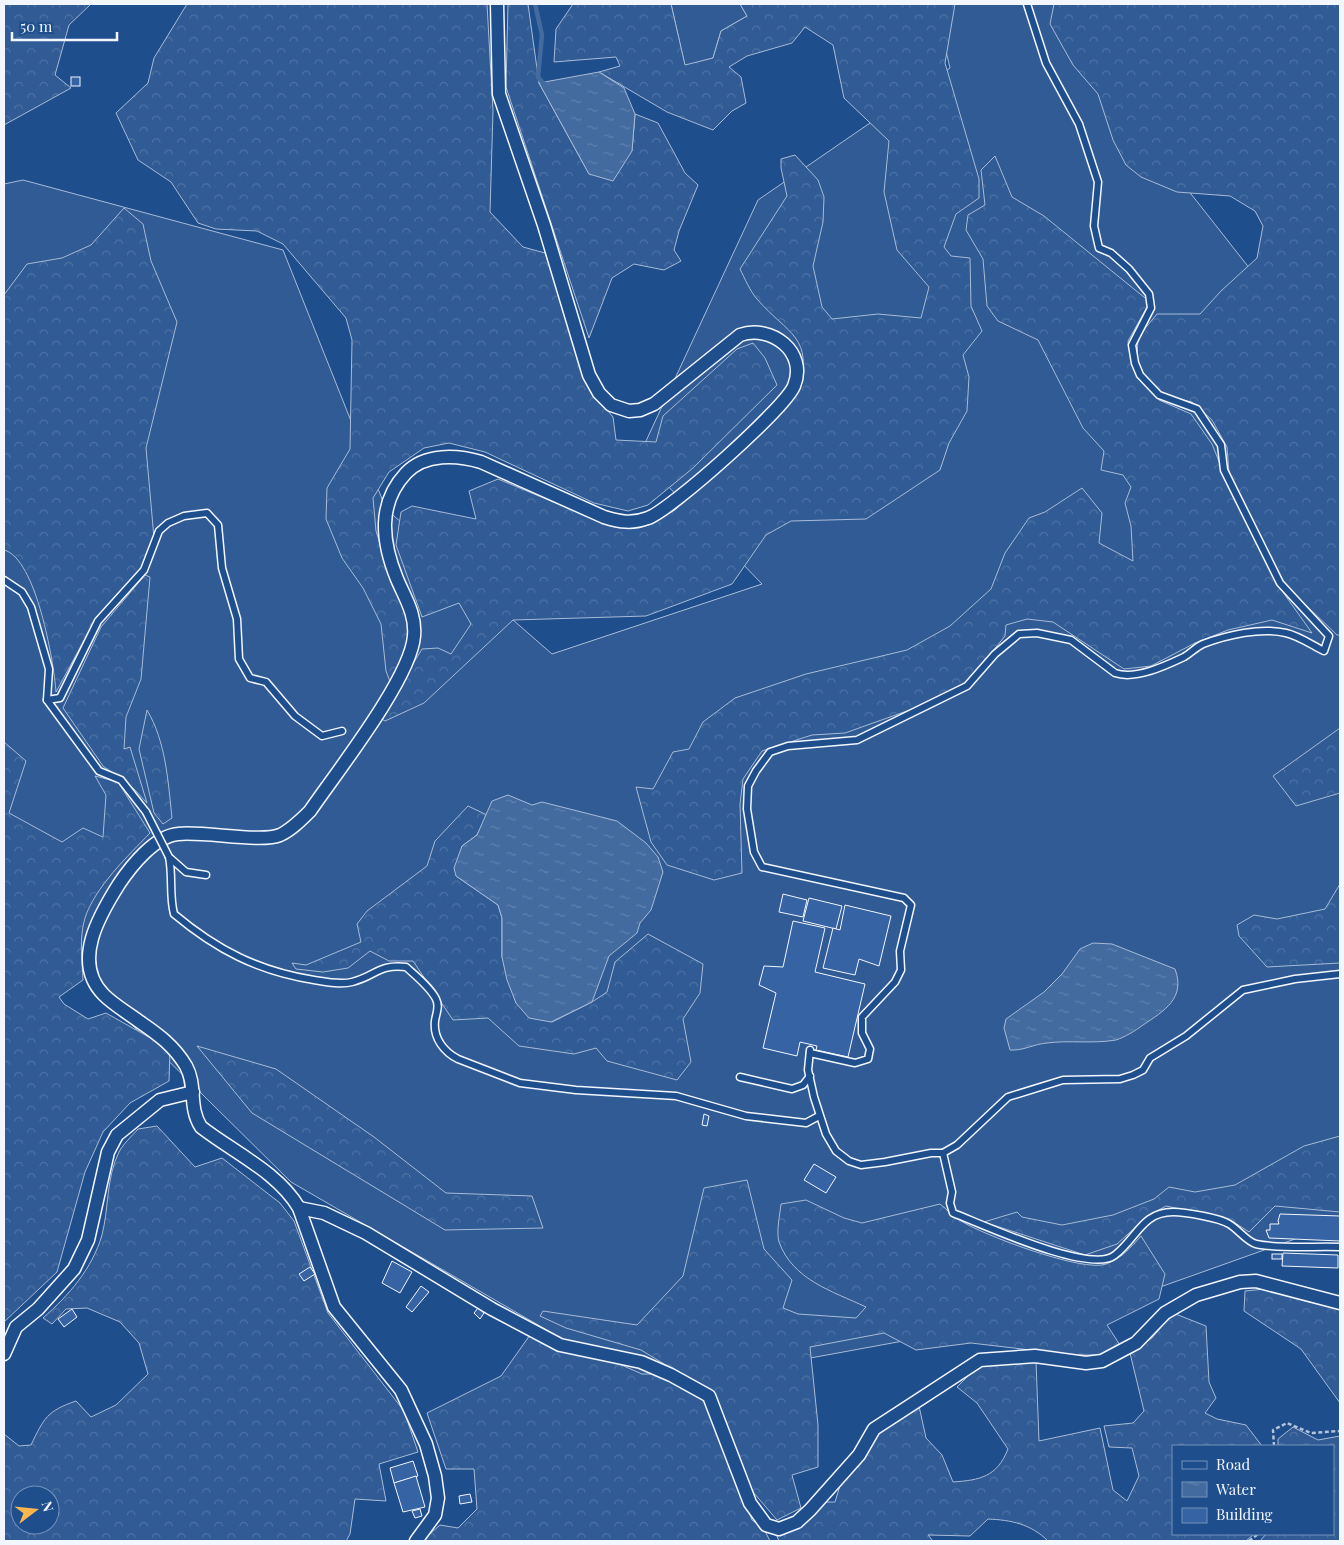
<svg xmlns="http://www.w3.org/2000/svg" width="1344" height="1545" viewBox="0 0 1344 1545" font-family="'Playfair Display',serif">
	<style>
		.built { fill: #305b95; stroke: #a8bbd7 }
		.forest { fill: url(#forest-crowns); stroke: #a8bbd7; fill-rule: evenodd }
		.water { fill: url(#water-ripples); stroke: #a8bbd7 }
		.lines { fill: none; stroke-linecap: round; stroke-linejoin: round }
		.stream { stroke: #446ba0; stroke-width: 4.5 }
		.building { fill: #3563a3; stroke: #f2f6ff }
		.lane-casing { stroke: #f2f6ff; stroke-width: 9 }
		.street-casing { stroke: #f2f6ff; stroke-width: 15 }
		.path { stroke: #b3c4dc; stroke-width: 2.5; stroke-dasharray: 4 2.5; stroke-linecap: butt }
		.lane { stroke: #1f4e8c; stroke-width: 6 }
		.street { stroke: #1f4e8c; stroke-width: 12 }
		.lane-bridge-casing { stroke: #f2f6ff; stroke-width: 9; stroke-linecap: butt }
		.lane-bridge { stroke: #1f4e8c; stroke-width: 6 }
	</style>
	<defs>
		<pattern id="forest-crowns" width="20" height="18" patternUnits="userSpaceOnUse" patternTransform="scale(1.25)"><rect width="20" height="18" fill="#305b95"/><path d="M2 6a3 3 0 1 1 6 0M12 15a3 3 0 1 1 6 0" fill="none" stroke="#4e73a5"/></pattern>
		<pattern id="water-ripples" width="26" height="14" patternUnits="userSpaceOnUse" patternTransform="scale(1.25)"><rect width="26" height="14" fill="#446ba0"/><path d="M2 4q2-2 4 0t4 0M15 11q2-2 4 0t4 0" fill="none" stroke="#5f81ae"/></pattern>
	</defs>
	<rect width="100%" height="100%" fill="#1f4e8c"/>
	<g class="built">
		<path d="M671,4H740L747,16L721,31L713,58L685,66Z"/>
		<path d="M935,4H1087L1140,129L1276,302L1340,402V1223L1121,1301L647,1388L291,1182L117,1010L4,836V184L23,180L283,250L386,509L552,654L762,584L639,456L758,200L950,68Z"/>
	</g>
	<g class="forest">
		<path d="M4,4H91L69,25L55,75L71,88L4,125Z"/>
		<path d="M187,4H487L493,111L490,212L523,247L545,253L597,398L613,417L616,440L656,442L663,416L737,349L753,343L765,358L777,385L693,468L648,505L628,511L594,503L485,452L449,443L424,448L389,472L373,498L376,531L391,579L407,612L409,638L405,655L391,684L386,671L381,624L363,588L342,558L326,519L327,488L350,449L352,340L346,318L283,244L257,231L216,229L198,223L171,182L138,160L116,113L148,83L154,58Z"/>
		<path d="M508,4H528L539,83L589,174L632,151L635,114L658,123L685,173L698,185L679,231L674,250L681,261L664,270L634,264L612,278L589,338L506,87Z"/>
		<path d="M573,4H671L685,65L713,58L721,31L747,16L740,4H955L945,63L979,179V198L956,214L944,247L951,256L970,258L971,306L982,331L963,355L969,377L967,411L949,443L940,470L866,519L791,521L766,535L732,584L646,616L513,620L424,703L385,721L380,718L422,649L438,648L451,654L471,624L459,603L422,617L396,545L401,512L412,506L476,519L469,491L498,479L611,526C639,530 651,524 675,510L798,392C815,336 788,335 757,299C750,291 745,279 740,269L787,196L781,168V159L795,155L818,180L824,197L823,222L813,266L822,307L832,319L878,314L921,318L929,287L897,250L884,192L889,141L844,98L833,45L805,27L792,43L747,56L729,67L741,77L746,103L732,111L713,130L667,112L599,72L620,66L616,57L554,62L556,29Z"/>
		<path d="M1054,4H1340V635H1337L1282,582L1229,473L1227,447L1212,420L1192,402L1161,395L1144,378L1137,358L1138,337L1157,314H1200L1221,291L1257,258L1263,226L1255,211L1230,196L1177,192L1141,177L1126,165L1113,140L1098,94L1073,65L1050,24Z"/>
		<path d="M995,156L1012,197L1044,216L1150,302L1128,341L1132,366L1159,400L1191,414L1212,444L1228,484L1275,581L1312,633L1272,620L1228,630L1195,643L1151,666L1124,669L1053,622L1027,619L1006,625L1005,636L967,683L935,701L845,733L812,735L762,751L743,779L740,804L742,873L714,880L667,865L651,842L636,787L653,789L673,752L689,749L703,722L735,698L806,674L907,650L950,626L991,589L1005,553L1029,518L1045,512L1082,488L1102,513L1099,543L1133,561L1131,526L1125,503L1131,487L1123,475L1101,470L1104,451L1083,428L1038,340L998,321L987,306L983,259L966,230L968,215L985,205L981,170Z"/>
		<path d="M124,208L143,224L151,261L177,322L146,448L154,538L144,565L94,622L56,692C54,662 36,558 4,550V295L27,264L62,258L91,245Z"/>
		<path d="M145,575L150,577L141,679L126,717L124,749L130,747L147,803L134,789L103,766L63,708L101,627Z"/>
		<path d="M147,710C166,742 168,781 172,818L163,824L154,813L139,749Z"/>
		<path d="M1340,728V793L1296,806L1273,776Z"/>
		<path d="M4,742L26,761L9,813L62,842L83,828L103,837L106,795L95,776L118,782L150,833C128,856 95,887 85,918C79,938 82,960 83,980L59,997L64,1004L88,1019L106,1013L170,1049L169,1081L130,1103L103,1132L85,1172L57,1272L4,1322Z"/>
		<path d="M468,806L487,815L477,835L462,846L456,876L498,905L502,918V957L516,1003L552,1022L592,1002L607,992L615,962L648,934L703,964L700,993L683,1019L691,1062L677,1080L607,1061L596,1048L574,1054L519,1046L488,1018L453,1020L413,961H389L370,951L348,968L323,972L296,969L292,963L306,965L361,942L357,924L367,911L427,866L435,841Z"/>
		<path d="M1340,884V963L1267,967L1239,936L1237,925L1254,915L1277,919L1325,909Z"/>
		<path d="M197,1046L276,1069L374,1137L446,1193L532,1196L543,1228L445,1230L252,1113Z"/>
		<path d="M157,1126L195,1167L222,1158L280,1203L294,1221L328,1313L404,1411L418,1452L379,1464L386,1501L355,1499L350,1534L346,1541H4V1434L19,1446L31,1445C44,1418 47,1411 76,1401L91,1417L116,1405L148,1374L139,1343L120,1322L87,1308L66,1309L52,1324L43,1318C69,1295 92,1269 102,1235C109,1208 106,1178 119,1152C123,1144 132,1136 138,1129ZM20,1495H50V1525H20Z"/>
		<path d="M1340,1136V1212L1275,1206L1249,1232L1229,1219L1166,1206L1148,1216L1117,1244L1085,1255L984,1222L1017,1212L1022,1217L1062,1225L1113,1215L1154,1199L1169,1187L1195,1192L1235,1185L1304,1146Z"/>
		<path d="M747,1180L764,1249L792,1280L783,1308L798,1314L856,1318L866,1307C832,1291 793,1280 779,1242C776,1232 780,1214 781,1204L806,1200L844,1218L862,1223L940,1204C947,1209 953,1217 961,1221C983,1235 1084,1273 1106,1264C1121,1259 1131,1247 1141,1236L1165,1274L1159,1299L1107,1325L1120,1345L1101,1355H1073L971,1343L916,1350L884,1333L810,1347L818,1425V1467L792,1475L801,1508L777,1520L753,1492L707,1390L641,1350L566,1328L540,1316L543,1311L637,1325L683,1276L704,1188Z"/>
		<path d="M1265,1289L1309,1302L1340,1307V1403L1301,1349L1244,1311L1245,1291Z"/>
		<path d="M1173,1313L1206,1326L1209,1382L1216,1398L1205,1413L1217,1419L1246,1425L1262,1446H1173V1534H1254L1246,1541H1048C1031,1524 1011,1520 988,1519L970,1536L928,1535L933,1541H779L775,1532L803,1525L825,1502H835L843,1476L876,1434L919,1406L926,1438L942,1455L953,1482C980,1480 997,1477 1008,1449L977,1403L957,1387L979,1365L1036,1361L1039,1441L1100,1428L1113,1490L1127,1501L1139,1476L1132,1448L1109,1447L1104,1426L1133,1423L1144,1411L1130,1353L1152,1338Z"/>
		<path d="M530,1335L610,1360L642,1374H656L707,1396L752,1520L764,1529L770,1541H422L440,1525L458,1528L477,1509L474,1469H446L427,1413L501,1376Z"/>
		<path d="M1293,1427L1318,1440L1340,1436V1541H1260L1266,1534H1333V1446H1278V1439Z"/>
	</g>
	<g class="water">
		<path d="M599,72L624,88L635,114L632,151L613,181L589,174L539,83Z"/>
		<path d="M508,795L532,805L542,802L617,821L646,843L658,857L663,872L651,910L640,923L637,933L609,956L592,1002L551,1022L529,1018L516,1003L507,980L502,957V918L498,905L456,876L454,868L462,846L477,835L492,801Z"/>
		<path d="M1093,943L1112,944L1175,969C1186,998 1164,1011 1143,1025C1135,1031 1125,1037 1116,1040C1093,1044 1069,1040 1047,1043C1034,1044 1023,1051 1010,1050L1004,1028L1006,1019L1044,992L1062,974L1080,949Z"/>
	</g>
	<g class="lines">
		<path class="stream" d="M535,4L542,35L538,77L546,86"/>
	</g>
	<g class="building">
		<rect x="71" y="77" width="9" height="9"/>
		<path d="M783,894L807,900L803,917L779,912Z"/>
		<path d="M809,898L842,906L836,929L803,921Z"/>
		<path d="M845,905L891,916L879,966L859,959L855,975L823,968L833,928L840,930Z"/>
		<path d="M793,921L825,928L815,972L865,984L848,1057L816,1050L817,1046L800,1042L797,1056L763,1048L776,993L759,985L764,966L783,967Z"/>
		<path d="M704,1114L709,1116L707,1126L702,1125Z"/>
		<path d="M814,1164L836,1177L826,1193L804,1180Z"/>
		<path d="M1280,1214L1340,1216V1241L1269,1238L1266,1230H1270V1224H1279L1278,1221Z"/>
		<path d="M1283,1253L1338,1255V1268L1282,1266Z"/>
		<rect x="1272" y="1254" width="10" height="5"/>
		<path d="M392,1261L412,1272L400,1293L382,1283Z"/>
		<path d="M310,1267L315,1274L304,1281L299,1274Z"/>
		<path d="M421,1286L429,1292L412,1312L406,1307Z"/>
		<path d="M478,1308L484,1313L480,1319L474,1313Z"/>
		<path d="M72,1309L77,1317L64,1327L58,1319Z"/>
		<path d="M413,1461L418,1476L394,1483L390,1468Z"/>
		<path d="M416,1476L425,1507L403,1512L394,1483Z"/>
		<path d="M470,1494L472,1502L460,1504L459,1496Z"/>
		<path d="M420,1509L422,1516L415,1518L412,1511Z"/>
	</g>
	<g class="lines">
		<g class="lane-casing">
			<g id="lane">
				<path d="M4,580L22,592L31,607L49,669L47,700L99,771L121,780L146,812"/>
				<path d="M47,700L60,698L98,621L144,570L159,531L168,523L184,516L207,513L218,525L222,568L237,619L239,659L250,678L266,682L295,716L322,736L342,731"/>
				<path d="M169,857C173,876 169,895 174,914C217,950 258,971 314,980C326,982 341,985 352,982C376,976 378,964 406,967C416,976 430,987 436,999C440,1007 436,1013 435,1021C433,1038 444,1052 458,1059L520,1083L576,1090L676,1096L746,1116L806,1123L819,1116"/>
				<path d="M169,857L186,872L206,875"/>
				<path d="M810,1050L808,1070L814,1097L826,1134L836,1151L849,1161L861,1165L885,1162L931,1153H943L957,1145L1008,1097L1063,1080L1120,1079L1133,1075L1143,1070L1150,1058L1186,1036L1243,990L1295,979L1340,974"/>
				<path d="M810,1053L855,1063L868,1059L870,1049L862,1033V1017L895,982L901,970L900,951L911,905L904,898L762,867L754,852L747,809L748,786L756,771L770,752L788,746L857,740L967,686L995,654L1019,634L1037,633L1071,640L1115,673C1135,680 1165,666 1184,657C1191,653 1196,647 1203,644C1227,635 1261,627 1286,633C1299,636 1312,645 1324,651L1329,636L1280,583L1224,470L1221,445L1197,409L1159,395L1140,375L1135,363L1132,345L1151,308L1149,294L1129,269L1111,253L1099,248L1094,226L1098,182L1079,124L1046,63L1027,4"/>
				<path d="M740,1077L792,1089L803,1085L810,1076"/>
				<path d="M943,1153L952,1192L950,1203L953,1213C982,1224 1091,1275 1115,1255C1137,1238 1142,1212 1173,1212C1185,1212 1220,1218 1229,1224C1238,1229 1247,1242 1256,1244C1278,1249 1317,1246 1340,1247"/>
			</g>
		</g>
		<g class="street-casing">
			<g id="street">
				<path d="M299,1208L324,1213L366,1233L492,1309L560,1345L641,1362L671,1375L709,1396L750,1503L766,1525L779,1529L797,1522L810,1510L859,1455L874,1429L980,1360L1035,1356L1086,1363L1102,1361L1136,1343L1165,1313L1196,1295L1240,1282L1256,1281L1340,1303"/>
				<path d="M4,1354L16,1327L38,1309L74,1269L88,1240L108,1152L117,1135L160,1100L193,1092"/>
				<path d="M416,1541L435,1515L438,1498L435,1476L426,1444L401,1390L334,1307L299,1208C278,1172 233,1152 201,1127C188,1107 197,1086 186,1066C174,1046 159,1035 140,1022C128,1013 114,1005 104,995C71,962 100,914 119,884C131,866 155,836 178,834C204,831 261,843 280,835C291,830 301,820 310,811C336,773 411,678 414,636C416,614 405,598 397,579C382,542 377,504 406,473C425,453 457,455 481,462L604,517C620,522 632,524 648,518C671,510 785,408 794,386C808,352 771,324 740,335L654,404L640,410L629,411L611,405L599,393L589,375L544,225L499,94L497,4"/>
			</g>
		</g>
		<g class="path">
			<path d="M1274,1446L1273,1430L1287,1423L1311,1433L1340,1431"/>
			<path d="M1249,1541L1258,1534"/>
		</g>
		<use href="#lane" class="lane"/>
		<use href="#street" class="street"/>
		<g class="lane-bridge-casing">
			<path id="lane-bridge" d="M146,812L169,857"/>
		</g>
		<use href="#lane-bridge" class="lane-bridge"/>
	</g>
	<rect width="1344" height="1545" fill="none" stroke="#f2f6ff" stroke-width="10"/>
	<rect x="1172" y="1445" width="162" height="90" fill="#1f4e8c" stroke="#7391ba"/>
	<rect x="1182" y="1461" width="25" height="8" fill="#1f4e8c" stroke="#7391ba"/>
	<text x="1216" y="1470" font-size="15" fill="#f2f6ff">Road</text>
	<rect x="1182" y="1482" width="25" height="15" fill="url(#water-ripples)" stroke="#7391ba"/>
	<text x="1216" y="1495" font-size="15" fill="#f2f6ff">Water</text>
	<rect x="1182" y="1508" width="25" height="15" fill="#3563a3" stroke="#7391ba"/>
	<text x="1216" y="1520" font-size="15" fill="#f2f6ff">Building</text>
	<g transform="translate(35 1510) rotate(74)"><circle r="24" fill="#1f4e8c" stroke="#7391ba"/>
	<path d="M0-4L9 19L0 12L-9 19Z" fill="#ffb74d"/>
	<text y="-8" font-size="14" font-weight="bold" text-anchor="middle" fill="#f2f6ff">N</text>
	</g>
	<path d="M12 32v8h105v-8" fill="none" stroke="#f2f6ff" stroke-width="2.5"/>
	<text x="20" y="32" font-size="15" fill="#f2f6ff" stroke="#1f4e8c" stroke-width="4" paint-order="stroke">50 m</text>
</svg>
